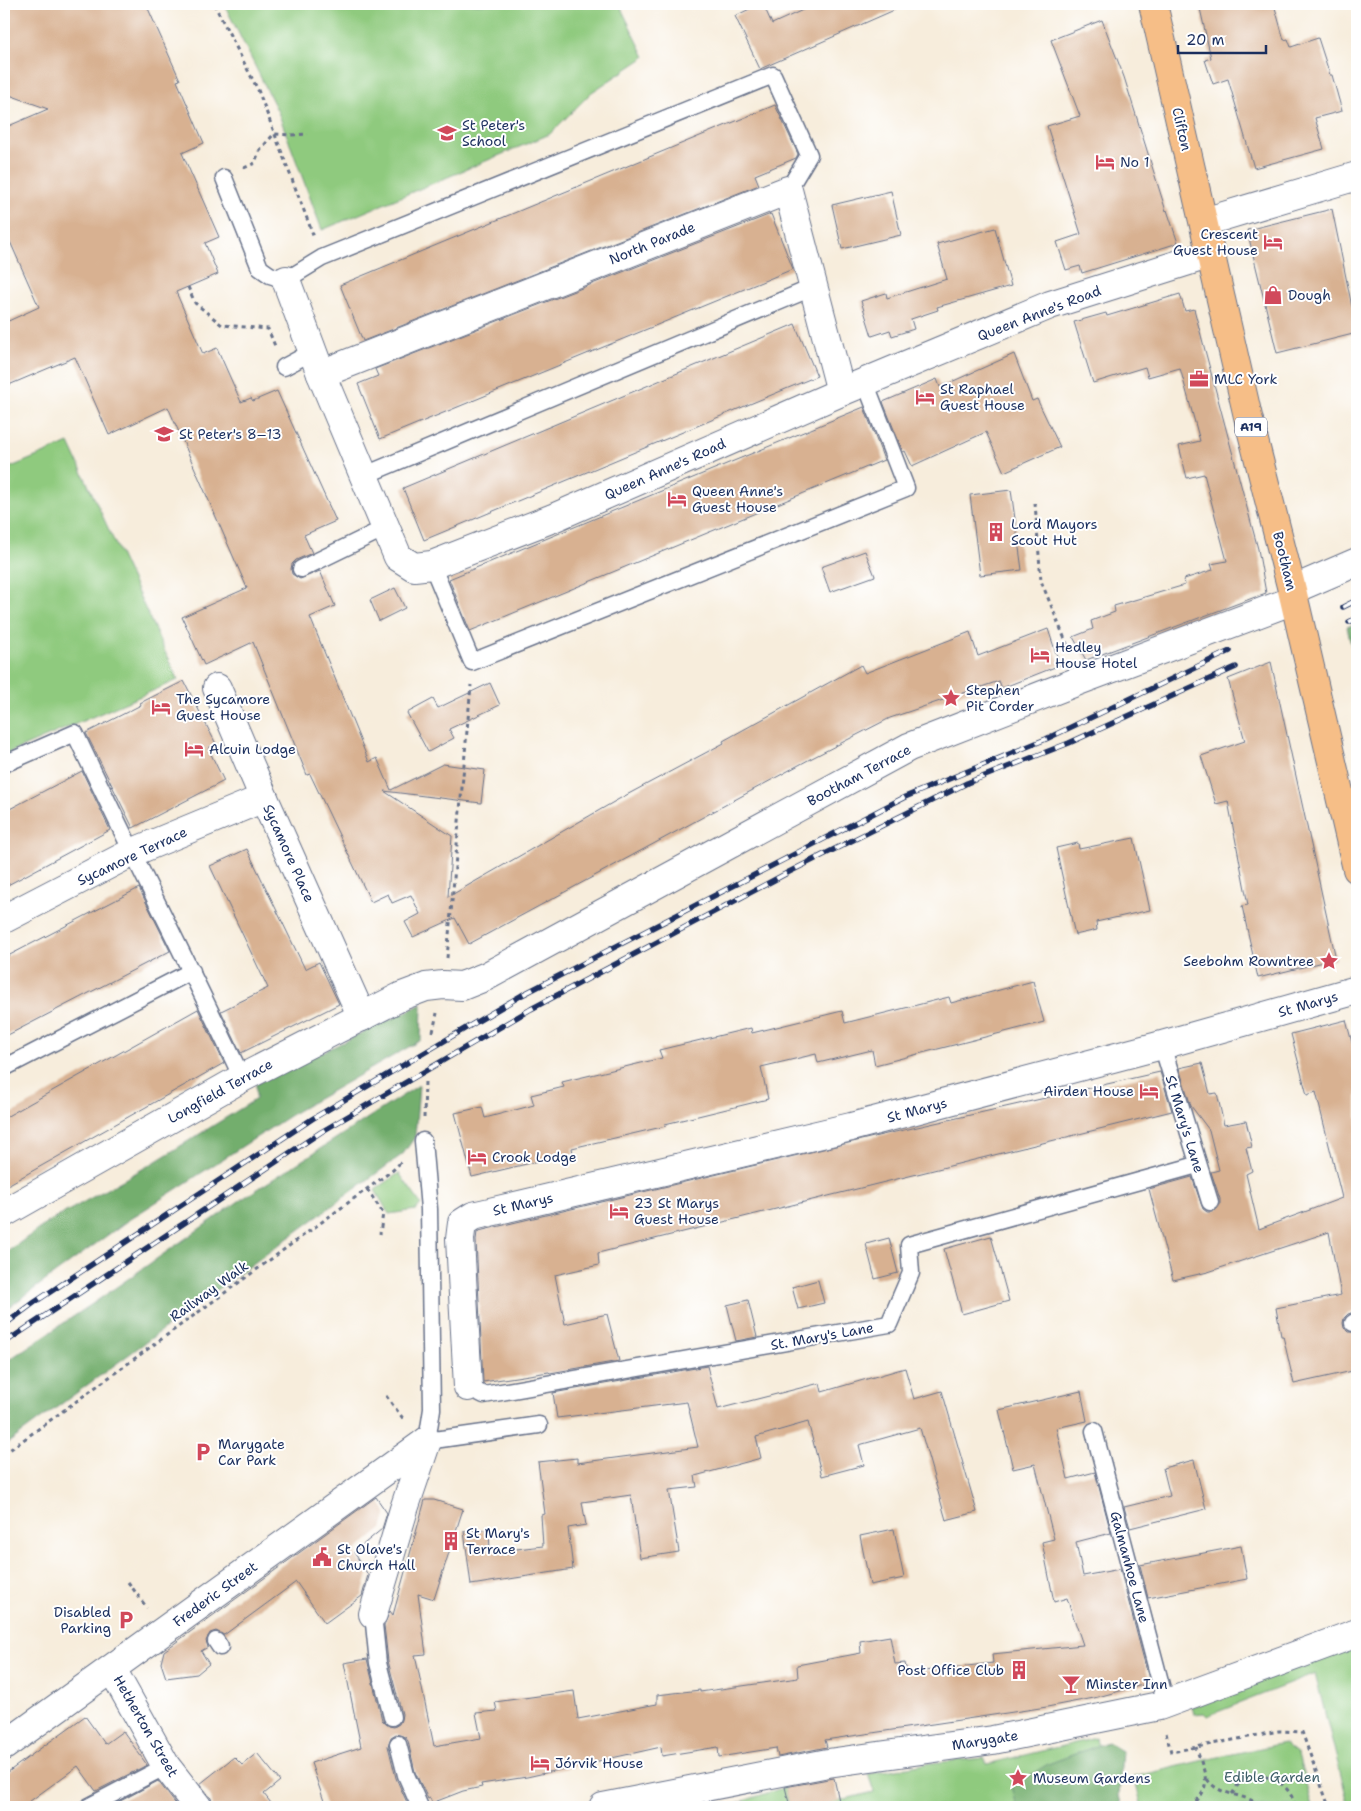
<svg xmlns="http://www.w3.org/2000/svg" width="1361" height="1811" viewBox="0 0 1361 1811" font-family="'Shantell Sans',sans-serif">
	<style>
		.green { fill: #8fca7e; stroke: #557c6e }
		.forest { fill: #73ae6d; stroke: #476e66 }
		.building { fill: #d8b191 }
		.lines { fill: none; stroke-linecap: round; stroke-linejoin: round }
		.service-casing { stroke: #68728a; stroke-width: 19 }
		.minor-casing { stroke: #68728a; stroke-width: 30 }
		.primary-casing { stroke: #68728a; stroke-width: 30 }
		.path { stroke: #68728a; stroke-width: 3; stroke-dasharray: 4 4; stroke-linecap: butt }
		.service { stroke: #fff; stroke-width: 16 }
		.minor { stroke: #fff; stroke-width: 28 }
		.primary { stroke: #f6be87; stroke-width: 28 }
		.rail-casing { stroke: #1b2f5e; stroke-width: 5.5 }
		.rail { stroke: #fff; stroke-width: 4; stroke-dasharray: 11; stroke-linecap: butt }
		.path-bridge { stroke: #68728a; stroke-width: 3; stroke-dasharray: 4 4; stroke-linecap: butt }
		.labels { text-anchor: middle; stroke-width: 4; stroke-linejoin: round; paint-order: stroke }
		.shield { fill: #fff; stroke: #5f6d8e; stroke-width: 1 }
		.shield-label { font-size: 12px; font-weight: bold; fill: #1b2f5e }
		.poi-label { font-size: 14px; fill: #1b2f5e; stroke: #fff; text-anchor: start }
		.street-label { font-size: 14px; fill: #1b2f5e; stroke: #fff }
		.park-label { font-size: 14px; fill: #3e5e68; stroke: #fff }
	</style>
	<rect width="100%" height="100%" fill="#fff"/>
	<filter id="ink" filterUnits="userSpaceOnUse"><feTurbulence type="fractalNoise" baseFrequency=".02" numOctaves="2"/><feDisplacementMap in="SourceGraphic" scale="10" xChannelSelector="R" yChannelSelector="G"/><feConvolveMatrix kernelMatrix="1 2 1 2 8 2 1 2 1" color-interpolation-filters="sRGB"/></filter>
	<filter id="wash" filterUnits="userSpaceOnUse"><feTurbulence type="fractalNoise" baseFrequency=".0096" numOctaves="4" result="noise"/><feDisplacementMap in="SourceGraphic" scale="20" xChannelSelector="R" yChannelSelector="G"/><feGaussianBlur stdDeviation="1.12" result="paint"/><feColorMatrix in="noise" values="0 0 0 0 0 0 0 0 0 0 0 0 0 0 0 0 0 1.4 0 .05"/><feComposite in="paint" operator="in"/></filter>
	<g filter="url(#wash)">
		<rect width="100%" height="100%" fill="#f7eddc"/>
		<g class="green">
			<path d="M224,4H619L645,57L592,92L550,134L322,230L278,112Z"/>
			<path d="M69,443L178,680L4,755V470Z"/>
			<path d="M399,1173L421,1204L416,1210L389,1214L375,1190Z"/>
			<path d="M1357,1645V1807H1349L1315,1674L1207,1716L1204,1713L1194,1714L1192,1707Z"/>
			<path d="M1096,1738L1112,1807H811L874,1792L868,1774L930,1763L984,1758L987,1764Z"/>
			<path d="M1284,1743L1298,1754L1312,1807H1142L1134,1777L1200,1761Z"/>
			<path d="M785,1787L790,1807H725Z"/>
		</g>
		<g class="forest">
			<path d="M1357,623V672L1347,627Z"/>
			<path d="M422,1004L421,1040L297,1111L127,1221L4,1311V1254L50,1221L153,1163L256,1099V1084Z"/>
			<path d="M419,1085L415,1137L403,1154L4,1446V1363L95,1302L239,1201Z"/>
			<path d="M1107,1742L1122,1751L1119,1796L1122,1807H1017L1012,1786L1048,1764Z"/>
		</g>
		<g id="blocks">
			<g class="building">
				<path d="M4,4H146L180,80L177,81L204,143L182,153L219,237L205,243L218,274L176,292L203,354L217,348L241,402L251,398L253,401L277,391L336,521L304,535L312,553L296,560L292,564L291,569L292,574L300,579L320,571L335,606L310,617L369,762L377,758L391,790L443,764L485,770L481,803L384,791L452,836L448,897L619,799L724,743L723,741L861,665L865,673L970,632L978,656L1048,629L1060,665L1002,688L999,681L890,718L810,759L469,944L455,918L413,937L405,922L420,914L411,895L392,903L388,894L371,902L310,774L307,775L253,642L204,665L182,617L247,588L168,407L109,435L75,357L4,387V323L39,307L4,228V128L48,109L4,93Z"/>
				<path d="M760,4H763L772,24L816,4H908L760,69L735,16Z"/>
				<path d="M1199,4H1274L1284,40L1288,39L1291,47L1318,38L1330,75H1332L1342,111L1315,118L1324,149L1254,168L1228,79L1213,84L1205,60L1211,58Z"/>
				<path d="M1102,20L1124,77L1166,211L1167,210L1178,243L1082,273L1080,266L1066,270L1057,242L1081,234L1047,126L1080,116L1051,40Z"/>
				<path d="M775,105L798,154L796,158L755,175L759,185L363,341L340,285Z"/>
				<path d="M891,191L901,235L842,249L832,205Z"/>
				<path d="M1332,209L1352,307L1354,306L1357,321V333L1277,353L1247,230Z"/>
				<path d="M771,214L793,269L380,439L358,384L378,376L375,369Z"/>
				<path d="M995,228L1011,286L937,307L938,310L911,319L914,329L892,336L890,330L872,336L861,301L886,293L887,298L947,279L937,244Z"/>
				<path d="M1180,294L1185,311L1194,309L1258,549L1266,593L1086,660L1073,637L1093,629L1091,621L1115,612L1114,606L1185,585L1184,579L1213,570L1211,564L1227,561L1204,474L1187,478L1179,446L1200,441L1180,368L1148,377L1145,367L1093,383L1074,322L1106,313L1107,316Z"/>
				<path d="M795,324L817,376L424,540L403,488Z"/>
				<path d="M1014,354L1032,401L1037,399L1060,447L1004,472L986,432L912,466L905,451L903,452L883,402L937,379L940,387Z"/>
				<path d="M864,407L884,460L470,631L449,579Z"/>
				<path d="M1011,490L1022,570L980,575L970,495Z"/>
				<path d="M865,551L875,576L830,592L821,567Z"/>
				<path d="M395,588L405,608L379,621L370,600Z"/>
				<path d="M1271,662L1336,959L1258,978L1242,906L1248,905L1228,801L1216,804L1201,756L1245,741L1228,679Z"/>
				<path d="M184,681L216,744L208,748L224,781L133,828L86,733L141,705L140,703Z"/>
				<path d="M490,683L500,705L449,729L454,738L428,752L407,713L433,699L438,708Z"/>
				<path d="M82,771L110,830L4,887V812Z"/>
				<path d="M1134,838L1150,910L1096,922L1097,930L1075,935L1056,848L1078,843L1079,849Z"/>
				<path d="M247,849L305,969L319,962L339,1004L241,1053L221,1011L268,988L210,866Z"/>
				<path d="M139,888L170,951L4,1037V958Z"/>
				<path d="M1033,981L1044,1022L875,1065L872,1050L818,1063L816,1054L761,1067L768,1099L665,1124L666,1126L572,1148L573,1153L472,1177L455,1113L482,1107L485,1118L534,1105L531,1095L564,1087L562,1082L662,1058L659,1050L751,1028L752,1033L842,1011L845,1023L949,997L951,1003Z"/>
				<path d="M198,1009L224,1063L4,1187V1118Z"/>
				<path d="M1346,1020L1357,1062V1311L1348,1314L1344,1318L1343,1323L1344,1328L1348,1332H1357V1370L1294,1384L1283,1336H1281L1276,1308L1341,1295L1329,1232L1208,1272L1173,1280L1149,1189L1192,1177L1203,1209L1207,1212H1212L1217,1209L1220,1205V1199L1211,1172L1219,1170L1209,1130L1191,1106L1179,1068L1202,1063L1210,1094L1217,1093L1224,1125L1246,1121L1252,1147L1246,1148L1252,1171L1246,1174L1259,1229L1342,1198L1316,1092L1307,1095L1291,1034Z"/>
				<path d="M1160,1072L1172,1111L598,1253L599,1265L555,1275L565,1324L607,1314L619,1361L550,1373L549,1372L483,1382L476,1240L477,1232L479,1231L882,1135Z"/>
				<path d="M991,1236L1009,1301L962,1314L944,1249Z"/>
				<path d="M889,1238L898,1273L875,1279L866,1244Z"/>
				<path d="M818,1280L824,1303L798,1309L792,1287Z"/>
				<path d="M748,1300L757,1337L736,1341L727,1305Z"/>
				<path d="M707,1366L718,1409L820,1383L822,1392L905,1368L914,1399L942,1391L977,1512L946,1520L920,1428L859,1445L864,1465L822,1476L808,1422L756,1437L761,1458L695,1476L697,1487L669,1490L679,1552L640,1558L631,1495L582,1502L586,1525L568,1528L573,1569L471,1585L464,1531L489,1530L490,1552L543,1546L541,1515L545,1514L538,1462L577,1458V1463L698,1447L687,1402L557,1418L553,1393Z"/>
				<path d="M1081,1391L1087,1421L1056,1428L1068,1479L1095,1472L1111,1533L1076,1542L1083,1576L1120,1569L1150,1683L1094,1698L1047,1707L825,1740L827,1747L778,1757L776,1748L719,1757L718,1747L662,1756L661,1747L527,1777L481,1784L482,1787L463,1791L432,1803L430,1798L428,1799L415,1772L408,1741L405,1737L396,1734L391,1737L388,1746L396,1778L409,1807H326L311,1763L361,1747L344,1663L367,1659L382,1720L389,1726L394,1727L399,1724L401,1720L402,1714L388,1661L384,1625L390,1611L393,1615L425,1500H434L463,1509L434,1599L418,1594L426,1654L415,1655L434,1746L481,1738L476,1713L497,1711L495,1702L574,1691L578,1719L657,1704V1695L700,1690V1692L798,1678L797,1665L861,1653L860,1641L890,1636L895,1664L905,1663L907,1673L993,1663L992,1654L1083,1645L1067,1598L1054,1602L1042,1542L1054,1539L1035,1464L1013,1469L999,1410Z"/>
				<path d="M1194,1460L1206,1509L1130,1528L1124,1507L1170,1496L1163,1468Z"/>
				<path d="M376,1497L387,1513L382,1529L354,1552L368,1575L362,1596L325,1623L296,1582L224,1635L216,1631L210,1633L206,1641L208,1647L201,1651L209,1664L197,1674L166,1678L161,1663L164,1651Z"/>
				<path d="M894,1529L904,1578L870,1585L860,1536Z"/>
				<path d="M1241,1546L1247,1579L1148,1598L1140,1565Z"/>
				<path d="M85,1716L105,1744L123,1731L147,1765L96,1791L78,1766L22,1807H4V1775Z"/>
				<path d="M257,1753L280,1781L264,1794L274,1807H213L211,1798L200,1784L234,1757L242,1765Z"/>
				<path d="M834,1778L839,1801L811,1807H790L785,1787Z"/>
				<path d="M158,1781L178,1807H114L113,1805Z"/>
			</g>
		</g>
	</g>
	<g filter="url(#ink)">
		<use href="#blocks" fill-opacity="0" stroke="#68728a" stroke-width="1"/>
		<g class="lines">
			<g class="service-casing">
				<g id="service">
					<path d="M224,178L260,268L270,275L286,280L322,258L773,75L809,155L788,190"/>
					<path d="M284,367L312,352"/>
					<path d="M363,476L814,287"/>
					<path d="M432,565L472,662L906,488L865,382"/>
					<path d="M301,569L385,528"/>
					<path d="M4,764L75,733C129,849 188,962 242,1078"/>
					<path d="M1162,1045L1210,1202"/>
					<path d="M4,1068L192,971"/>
					<path d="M423,1141L429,1209L432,1409L427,1441L539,1425"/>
					<path d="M1353,1323L1357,1321"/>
					<path d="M468,1387L484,1395L889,1324L911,1273L909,1245L1197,1165"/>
					<path d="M1094,1431L1166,1704"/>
					<path d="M373,1614L378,1663L392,1717"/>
					<path d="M216,1641L220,1647"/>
					<path d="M398,1744L406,1775L420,1807"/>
					<path d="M88,1807L166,1766"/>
				</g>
			</g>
			<g class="minor-casing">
				<g id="minor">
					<path d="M1204,222L1357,176"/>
					<path d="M286,280L321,374L398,557L414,567L432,565L553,518L841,392L1050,305L1211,254"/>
					<path d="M321,374L788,190L841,392"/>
					<path d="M1292,590L1357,562"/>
					<path d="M217,688L264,798L362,1017"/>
					<path d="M4,919L131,853L264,798"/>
					<path d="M4,1213L242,1078L402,996L426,987L443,985L462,986L487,976L909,747L1081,680L1294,600"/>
					<path d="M468,1387L460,1239L462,1223L473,1216L851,1127L1162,1045L1357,990"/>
					<path d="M373,1614L404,1509L427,1441"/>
					<path d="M112,1669L166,1766L198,1807"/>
					<path d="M4,1746L427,1441"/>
					<path d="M603,1807L828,1763L993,1740L1159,1706L1357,1633"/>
				</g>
			</g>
			<g class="primary-casing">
				<path id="primary" d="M1153,4L1249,421L1292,590L1357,869"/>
			</g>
			<g class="path">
				<path d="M214,4L258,90L314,237"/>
				<path d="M292,135L308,134"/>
				<path d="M244,168L255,163L259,151"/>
				<path d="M188,287L195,303L222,325L268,329L275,346"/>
				<path d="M1035,503L1041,581L1071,654"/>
				<path d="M447,958L471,685"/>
				<path d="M433,1032L437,1013"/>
				<path d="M424,1118L425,1081"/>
				<path d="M367,1189L383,1213L380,1234"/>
				<path d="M386,1396L405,1421"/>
				<path d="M4,1454L393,1170L401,1162"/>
				<path d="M128,1582L147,1608"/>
				<path d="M1166,1733L1171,1752L1279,1731L1302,1732L1329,1807"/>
				<path d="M1207,1779C1220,1798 1246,1792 1261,1807"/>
				<path d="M1232,1794C1234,1792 1236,1787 1238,1785C1260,1766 1291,1781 1295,1807"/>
				<path d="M1190,1807C1215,1786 1204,1773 1196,1747"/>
			</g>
			<use href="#service" class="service"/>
			<use href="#minor" class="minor"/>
			<use href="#primary" class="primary"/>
			<g class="rail-casing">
				<g id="rail">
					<path d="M1343,607L1357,600"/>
					<path d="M1349,622L1357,618"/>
					<path d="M4,1325L35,1302L312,1119L522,995L905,797L1046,739L1230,651"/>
					<path d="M4,1343L321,1132L531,1009L789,872L967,783L1069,743L1236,667"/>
				</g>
			</g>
			<use href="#rail" class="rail"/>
			<path class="path-bridge" d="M259,151L274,134L292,135"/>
		</g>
	</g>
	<defs>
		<g id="school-bare" transform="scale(1.5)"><path d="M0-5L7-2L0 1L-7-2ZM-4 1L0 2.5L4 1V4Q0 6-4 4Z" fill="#d1495b" stroke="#fff" stroke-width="2.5" paint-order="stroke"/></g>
		<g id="hotel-bare" transform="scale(1.5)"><path d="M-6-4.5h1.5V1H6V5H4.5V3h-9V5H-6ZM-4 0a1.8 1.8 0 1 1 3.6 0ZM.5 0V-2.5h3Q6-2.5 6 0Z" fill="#d1495b" stroke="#fff" stroke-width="2.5" paint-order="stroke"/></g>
		<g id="shop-bare" transform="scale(1.5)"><path d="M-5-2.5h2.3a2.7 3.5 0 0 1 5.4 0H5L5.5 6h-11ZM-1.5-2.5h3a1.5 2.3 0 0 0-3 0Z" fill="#d1495b" stroke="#fff" stroke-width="2.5" paint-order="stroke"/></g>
		<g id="office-bare" transform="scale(1.5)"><path d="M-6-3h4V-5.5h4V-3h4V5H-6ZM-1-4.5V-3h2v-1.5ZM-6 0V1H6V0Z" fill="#d1495b" stroke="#fff" stroke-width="2.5" paint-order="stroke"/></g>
		<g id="building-bare" transform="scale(1.5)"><path d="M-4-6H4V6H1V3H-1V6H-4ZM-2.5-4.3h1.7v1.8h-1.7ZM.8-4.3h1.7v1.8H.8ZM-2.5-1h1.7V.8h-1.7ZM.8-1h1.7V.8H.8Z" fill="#d1495b" stroke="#fff" stroke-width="2.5" paint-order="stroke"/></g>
		<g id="sight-bare" transform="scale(1.5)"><path d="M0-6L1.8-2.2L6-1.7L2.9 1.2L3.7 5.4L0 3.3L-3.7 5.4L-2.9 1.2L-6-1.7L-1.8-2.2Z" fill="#d1495b" stroke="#fff" stroke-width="2.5" paint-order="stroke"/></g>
		<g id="parking-bare" transform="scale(1.5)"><path d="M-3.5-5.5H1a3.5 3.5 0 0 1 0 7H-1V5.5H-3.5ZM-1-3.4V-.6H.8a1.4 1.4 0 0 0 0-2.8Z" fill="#d1495b" stroke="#fff" stroke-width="2.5" paint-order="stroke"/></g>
		<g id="civic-bare" transform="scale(1.5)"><path d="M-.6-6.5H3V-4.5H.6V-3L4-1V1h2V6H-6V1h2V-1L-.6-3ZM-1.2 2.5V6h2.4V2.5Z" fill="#d1495b" stroke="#fff" stroke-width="2.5" paint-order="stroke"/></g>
		<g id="bar-bare" transform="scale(1.5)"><path d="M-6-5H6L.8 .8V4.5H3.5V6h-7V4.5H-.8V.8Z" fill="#d1495b" stroke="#fff" stroke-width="2.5" paint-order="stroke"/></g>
	</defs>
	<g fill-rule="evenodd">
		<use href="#school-bare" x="447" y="133"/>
		<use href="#hotel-bare" x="1105" y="162"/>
		<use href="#hotel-bare" x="1273" y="242"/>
		<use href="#shop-bare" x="1273" y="295"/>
		<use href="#office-bare" x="1199" y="379"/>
		<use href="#hotel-bare" x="925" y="397"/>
		<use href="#school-bare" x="164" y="434"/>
		<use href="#hotel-bare" x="677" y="499"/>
		<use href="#building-bare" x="996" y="532"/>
		<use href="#hotel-bare" x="1040" y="655"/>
		<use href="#sight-bare" x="951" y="698"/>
		<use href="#hotel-bare" x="161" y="707"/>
		<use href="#hotel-bare" x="194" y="749"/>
		<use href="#sight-bare" x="1329" y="961"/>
		<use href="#hotel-bare" x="1149" y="1091"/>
		<use href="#hotel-bare" x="477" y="1157"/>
		<use href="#hotel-bare" x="619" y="1211"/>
		<use href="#parking-bare" x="203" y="1452"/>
		<use href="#building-bare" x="451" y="1541"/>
		<use href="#civic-bare" x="322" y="1557"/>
		<use href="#parking-bare" x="126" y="1620"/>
		<use href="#building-bare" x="1019" y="1670"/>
		<use href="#bar-bare" x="1071" y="1684"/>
		<use href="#hotel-bare" x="540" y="1763"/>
		<use href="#sight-bare" x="1018" y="1778"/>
	</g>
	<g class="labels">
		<rect class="shield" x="1235" y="417.5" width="32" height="19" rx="4"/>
		<g class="shield-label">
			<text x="1251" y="431">A19</text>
		</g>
		<g class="poi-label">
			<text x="462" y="130">St Peter's<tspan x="462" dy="16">School</tspan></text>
			<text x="1120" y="167">No 1</text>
			<text x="1258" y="239" text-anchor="end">Crescent<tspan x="1258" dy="16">Guest House</tspan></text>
			<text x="1288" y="300">Dough</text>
			<text x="1214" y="384">MLC York</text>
			<text x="940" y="394">St Raphael<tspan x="940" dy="16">Guest House</tspan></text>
			<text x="179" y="439">St Peter's 8–13</text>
			<text x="692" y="496">Queen Anne's<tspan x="692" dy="16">Guest House</tspan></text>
			<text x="1011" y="529">Lord Mayors<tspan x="1011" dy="16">Scout Hut</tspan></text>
			<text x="1055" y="652">Hedley<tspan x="1055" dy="16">House Hotel</tspan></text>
			<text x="966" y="695">Stephen<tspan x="966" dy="16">Pit Corder</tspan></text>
			<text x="176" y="704">The Sycamore<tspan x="176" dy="16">Guest House</tspan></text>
			<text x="209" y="754">Alcuin Lodge</text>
			<text x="1314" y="966" text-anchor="end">Seebohm Rowntree</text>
			<text x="1134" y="1096" text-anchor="end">Airden House</text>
			<text x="492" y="1162">Crook Lodge</text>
			<text x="634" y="1208">23 St Marys<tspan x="634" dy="16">Guest House</tspan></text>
			<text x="218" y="1449">Marygate<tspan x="218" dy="16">Car Park</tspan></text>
			<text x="466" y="1538">St Mary's<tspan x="466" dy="16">Terrace</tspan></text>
			<text x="337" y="1554">St Olave's<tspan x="337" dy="16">Church Hall</tspan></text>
			<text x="111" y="1617" text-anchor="end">Disabled<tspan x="111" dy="16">Parking</tspan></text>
			<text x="1004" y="1675" text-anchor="end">Post Office Club</text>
			<text x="1086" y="1689">Minster Inn</text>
			<text x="555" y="1768">Jórvik House</text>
			<text x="1033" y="1783">Museum Gardens</text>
		</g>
		<g class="street-label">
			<text transform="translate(1182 129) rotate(77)" y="5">Clifton</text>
			<text transform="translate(652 243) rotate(-22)" y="5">North Parade</text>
			<text transform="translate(1039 313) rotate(-21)" y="5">Queen Anne's Road</text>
			<text transform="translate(665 469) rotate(-24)" y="5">Queen Anne's Road</text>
			<text transform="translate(1285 561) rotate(76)" y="5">Bootham</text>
			<text transform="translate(859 775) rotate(-28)" y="5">Bootham Terrace</text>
			<text transform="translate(289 853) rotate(66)" y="5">Sycamore Place</text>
			<text transform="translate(132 856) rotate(-25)" y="5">Sycamore Terrace</text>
			<text transform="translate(1308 1004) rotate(-16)" y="5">St Marys</text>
			<text transform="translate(220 1091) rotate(-29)" y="5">Longfield Terrace</text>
			<text transform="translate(917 1110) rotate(-15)" y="5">St Marys</text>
			<text transform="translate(1185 1124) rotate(73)" y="5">St Mary's Lane</text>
			<text transform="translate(523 1204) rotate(-13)" y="5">St Marys</text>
			<text transform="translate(209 1291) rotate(-36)" y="5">Railway Walk</text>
			<text transform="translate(822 1336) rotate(-10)" y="5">St. Mary's Lane</text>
			<text transform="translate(1130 1567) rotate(75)" y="5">Galmanhoe Lane</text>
			<text transform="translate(215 1594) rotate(-36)" y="5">Frederic Street</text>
			<text transform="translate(146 1726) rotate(60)" y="5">Hetherton Street</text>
			<text transform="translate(985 1740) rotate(-9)" y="5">Marygate</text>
		</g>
		<g class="park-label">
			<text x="1272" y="1782">Edible Garden</text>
		</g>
	</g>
	<rect width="1361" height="1811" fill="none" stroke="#fff" stroke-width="20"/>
	<path d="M1178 45v8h88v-8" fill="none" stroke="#1b2f5e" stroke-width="2.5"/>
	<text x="1186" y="45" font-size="15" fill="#1b2f5e" stroke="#ffffff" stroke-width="4" paint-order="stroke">20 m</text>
</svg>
